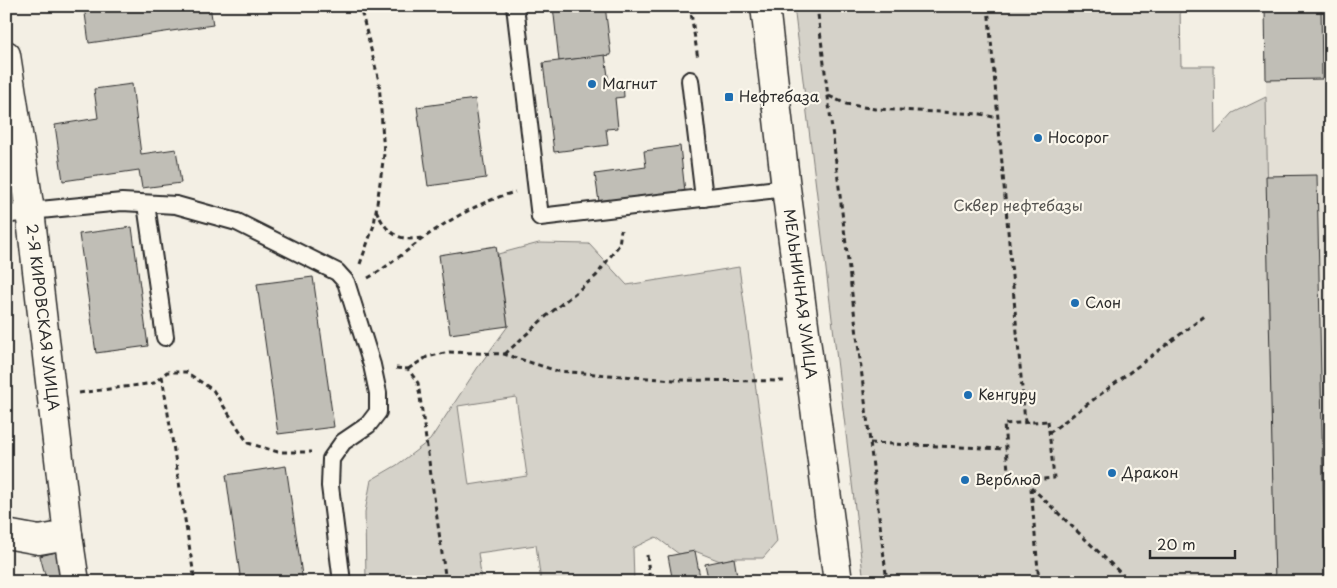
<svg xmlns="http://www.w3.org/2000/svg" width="1337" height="588" viewBox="0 0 1337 588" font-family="'Playpen Sans',sans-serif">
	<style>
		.built { fill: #e4e0d6 }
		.green { fill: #d5d2c9; stroke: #807e7a; fill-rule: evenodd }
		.building { fill: #c0beb6; stroke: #2b2b2b }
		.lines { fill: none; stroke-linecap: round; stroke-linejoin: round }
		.service-casing { stroke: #2b2b2b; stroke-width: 20 }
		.minor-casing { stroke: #2b2b2b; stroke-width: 31 }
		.primary-casing { stroke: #2b2b2b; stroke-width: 31 }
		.path { stroke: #2b2b2b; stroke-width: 3; stroke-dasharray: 5 4; stroke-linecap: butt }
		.service { stroke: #fbf7ec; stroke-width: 16 }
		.minor { stroke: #fbf7ec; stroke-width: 28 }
		.primary { stroke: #fbf7ec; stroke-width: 28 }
		.poi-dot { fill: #1f6fb2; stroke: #fbf7ec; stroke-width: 2 }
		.labels { text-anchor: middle; stroke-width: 4.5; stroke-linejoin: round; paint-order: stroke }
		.poi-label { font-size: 15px; fill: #2b2b2b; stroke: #fbf7ec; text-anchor: start }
		.park-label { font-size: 15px; fill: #565552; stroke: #fbf7ec }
		.street-label { font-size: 15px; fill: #2b2b2b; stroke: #fbf7ec }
	</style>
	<rect width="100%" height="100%" fill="#f3efe4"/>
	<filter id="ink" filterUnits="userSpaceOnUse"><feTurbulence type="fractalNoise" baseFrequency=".02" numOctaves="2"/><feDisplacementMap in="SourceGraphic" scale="10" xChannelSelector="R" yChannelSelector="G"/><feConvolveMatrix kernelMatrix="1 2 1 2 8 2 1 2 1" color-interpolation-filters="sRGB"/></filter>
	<g filter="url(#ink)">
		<path class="built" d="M1265,6H1331V582H1274L1266,176V80Z"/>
		<g class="green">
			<path d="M794,6H1180L1181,66H1214L1215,133L1233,113L1266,97L1275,582H864Z"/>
			<path d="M539,243L589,244L627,285L739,267L777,542L763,558H734L720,561L695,551L679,554L656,537L633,548L634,582H541L536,545L478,553L482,582H366L365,512L371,480L397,465L430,440L478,367L508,326L498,254ZM516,397L527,476L469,485L458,406Z"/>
		</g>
		<g class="building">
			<path d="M84,6H210L213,25L89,43Z"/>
			<path d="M553,6H605L611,55L559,61Z"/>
			<path d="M1265,6H1321L1322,79L1266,80Z"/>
			<path d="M605,55L609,83L623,81L624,97L615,98L618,128L606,129L608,145L554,152L543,63Z"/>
			<path d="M132,84L141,154L176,149L181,183L142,188L139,170L63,181L55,125L98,118L94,89Z"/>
			<path d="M475,99L486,178L428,186L417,107Z"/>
			<path d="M680,146L685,192L599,202L595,174L646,167L644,151Z"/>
			<path d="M1317,175L1325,582H1275L1266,176Z"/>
			<path d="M132,227L148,346L96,353L79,234Z"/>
			<path d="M496,246L508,326L450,334L439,255Z"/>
			<path d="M313,277L334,427L278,434L257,284Z"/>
			<path d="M286,466L303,582H241L226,475Z"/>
			<path d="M695,551L701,582H673L668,556Z"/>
			<path d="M56,552L63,578L47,582L40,556Z"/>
			<path d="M734,558L738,582H709L705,564Z"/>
		</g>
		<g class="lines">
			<g class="service-casing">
				<g id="service">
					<path d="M515,6L540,217L786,188"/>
					<path d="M690,80L704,198"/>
					<path d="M146,204L165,337"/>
					<path d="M6,215L30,211L122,202L176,205L237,222L337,272L346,282L372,365L378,393V412L368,425L343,442L331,459L330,486L342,582"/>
				</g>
			</g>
			<g class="minor-casing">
				<g id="minor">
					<path id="s1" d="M6,55L30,211L68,535L75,582"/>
					<path d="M6,534L39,540L68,535"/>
				</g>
			</g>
			<g class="primary-casing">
				<g id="primary">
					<path id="s2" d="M765,6L786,188L838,582"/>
				</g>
			</g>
			<g class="path">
				<path d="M690,6L698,59"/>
				<path d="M817,6L887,582"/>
				<path d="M988,6L1025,422"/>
				<path d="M829,96L846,104L875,109L981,114L997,118"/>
				<path d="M376,210C382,223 389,235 404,238C409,240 418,238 424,238"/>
				<path d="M360,264L374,225L384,154L379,81L360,6"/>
				<path d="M368,278C389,266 406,251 425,237C452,218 482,201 515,192"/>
				<path d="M505,354L543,319L596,276L619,245L621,230"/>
				<path d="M396,368L408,369L418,383L446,582"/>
				<path d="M408,369L427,357L449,352L504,354L557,371L674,380L784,381"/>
				<path d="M162,376L195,582"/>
				<path d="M79,393L154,383L167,372H186L213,390L248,443L278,452H311"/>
				<path d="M1048,421L1054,478L1009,482L1004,424Z"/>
				<path d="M1049,433L1206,315"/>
				<path d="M870,443L1006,449"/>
				<path d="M1031,487L1130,582"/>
				<path d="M1031,488L1039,582"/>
				<path d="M647,555L650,582"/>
			</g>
			<use href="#service" class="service"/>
			<use href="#minor" class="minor"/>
			<use href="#primary" class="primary"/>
		</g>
	</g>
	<g class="poi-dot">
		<circle cx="592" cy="84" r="5"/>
		<rect x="724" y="92" width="10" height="10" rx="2.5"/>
		<circle cx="1038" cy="138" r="5"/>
		<circle cx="1075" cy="303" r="5"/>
		<circle cx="968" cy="395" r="5"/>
		<circle cx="1112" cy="473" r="5"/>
		<circle cx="965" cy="480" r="5"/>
	</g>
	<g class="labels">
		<g class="poi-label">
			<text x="602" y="89">Магнит</text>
			<text x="739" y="102">Нефтебаза</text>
			<text x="1048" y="143">Носорог</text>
			<text x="1085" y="308">Слон</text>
			<text x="978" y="400">Кенгуру</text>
			<text x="1122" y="478">Дракон</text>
			<text x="975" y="485">Верблюд</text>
		</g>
		<g class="park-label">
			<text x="1018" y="211">Сквер нефтебазы</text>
		</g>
		<g class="street-label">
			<text dy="5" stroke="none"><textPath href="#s2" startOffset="290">МЕЛЬНИЧНАЯ УЛИЦА</textPath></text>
			<text dy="5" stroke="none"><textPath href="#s1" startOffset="265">2-Я КИРОВСКАЯ УЛИЦА</textPath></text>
		</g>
	</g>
	<rect width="1337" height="588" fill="none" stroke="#fbf7ec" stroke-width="25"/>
	<rect x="12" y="12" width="1312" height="563" fill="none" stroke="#2b2b2b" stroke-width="2" filter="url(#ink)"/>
	<path d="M1150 550v8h85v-8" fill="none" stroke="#2b2b2b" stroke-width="2.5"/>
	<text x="1157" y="550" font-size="15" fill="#2b2b2b" stroke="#fbf7ec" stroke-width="4" paint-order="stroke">20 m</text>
</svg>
